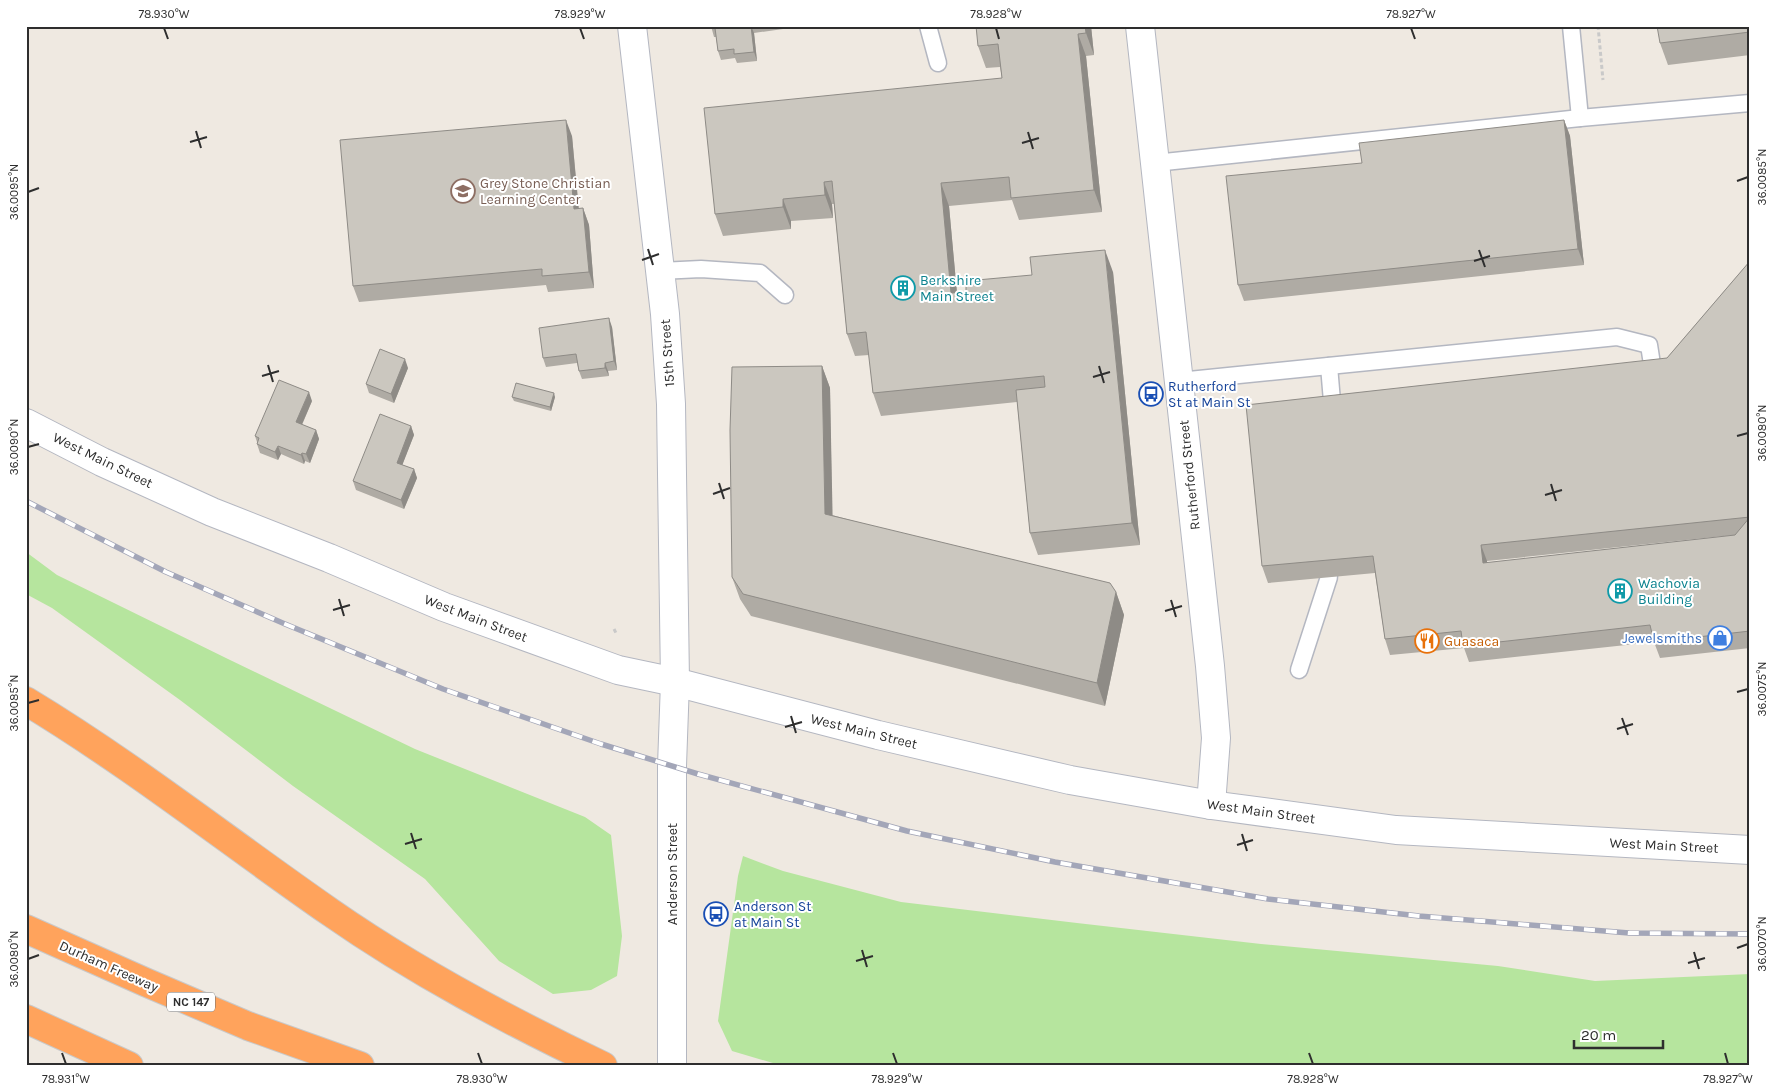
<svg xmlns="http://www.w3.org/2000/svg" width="1776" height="1092" viewBox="0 0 1776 1092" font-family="Karla,sans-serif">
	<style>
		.green { fill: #b6e59e }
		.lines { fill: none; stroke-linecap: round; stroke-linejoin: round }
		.service-casing { stroke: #b4b7c1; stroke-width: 19 }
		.minor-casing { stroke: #b4b7c1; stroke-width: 30 }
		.tertiary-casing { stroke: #b4b7c1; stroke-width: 30 }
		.secondary-casing { stroke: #b4b7c1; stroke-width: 30 }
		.motorway-casing { stroke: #c9c9c9; stroke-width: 30 }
		.path { stroke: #c9c9c9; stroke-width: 3; stroke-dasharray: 4 2.5; stroke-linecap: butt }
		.service { stroke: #fff; stroke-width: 16 }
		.minor { stroke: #fff; stroke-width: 28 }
		.tertiary { stroke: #fff; stroke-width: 28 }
		.secondary { stroke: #fff; stroke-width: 28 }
		.motorway { stroke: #ffa35c; stroke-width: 28 }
		.rail-casing { stroke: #a3a6b8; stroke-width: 5.5 }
		.rail { stroke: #fff; stroke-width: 4; stroke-dasharray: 11; stroke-linecap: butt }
		.wall { fill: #afaba4; fill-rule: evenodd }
		.shaded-wall { fill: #8e8b86 }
		.building { fill: #cbc7bf; stroke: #8e8b86 }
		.ticks { fill: none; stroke: #2e2e2e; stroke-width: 2 }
		.labels { text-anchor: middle; stroke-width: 4; stroke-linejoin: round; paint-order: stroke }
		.shield { fill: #fff; stroke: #6d6d6d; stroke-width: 1 }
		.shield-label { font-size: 12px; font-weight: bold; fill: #2e2e2e }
		.education-label { font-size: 14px; fill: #785e54; stroke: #fff; text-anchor: start }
		.culture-label { font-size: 14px; fill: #0d838f; stroke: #fff; text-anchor: start }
		.street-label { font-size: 14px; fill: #2e2e2e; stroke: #fff }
		.transit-label { font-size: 14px; fill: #164399; stroke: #fff; text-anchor: start }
		.shop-label { font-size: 14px; fill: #366cbe; stroke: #fff; text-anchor: end }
		.food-label { font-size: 14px; fill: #c56008; stroke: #fff; text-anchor: start }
		.neatline { fill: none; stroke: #2e2e2e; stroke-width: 2 }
		.ticks-label { font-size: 12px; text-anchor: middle; fill: #2e2e2e }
	</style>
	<rect width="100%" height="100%" fill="#efe9e1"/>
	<g class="green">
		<path d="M26,552L57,575L228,659L415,749L585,817L611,835L622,936L617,976L591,990L553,994L499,961L425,879L293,786L180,700L52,608L26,594Z"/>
		<path d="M743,856L783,871L901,902L1077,923L1261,944L1498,966L1595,981L1750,974V1066H783L732,1051L718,1021L738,876Z"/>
	</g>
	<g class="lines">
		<g class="service-casing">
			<g id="service">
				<path d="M928,26L938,63"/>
				<path d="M1571,26L1580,118"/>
				<path d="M1155,163L1580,118L1750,103"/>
				<path d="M660,271L701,269L760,273L785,295"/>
				<path d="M1329,366L1333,413"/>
				<path d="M1179,381L1617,337L1649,345L1654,377"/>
				<path d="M1299,670L1329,577"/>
			</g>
		</g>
		<g class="minor-casing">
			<path id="minor" d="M1140,26L1210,666L1216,738L1211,805"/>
		</g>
		<g class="tertiary-casing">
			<path id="tertiary" d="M632,26L665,314L671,404L675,682L672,766V1066"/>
		</g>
		<g class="secondary-casing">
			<path id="secondary" d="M26,423L102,462L212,512L329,558L444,607L618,670L675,682L878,735L1070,780L1211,805L1396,830L1750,850"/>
		</g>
		<g class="motorway-casing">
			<g id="motorway">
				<path d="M26,701C132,765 229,842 330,912C416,972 509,1021 603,1066"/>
				<path d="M26,929L145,982L248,1026L360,1066"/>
				<path d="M26,1019L129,1066"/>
			</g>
		</g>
		<g class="path">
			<path d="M1598,26L1603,80"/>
			<path d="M614,629L616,633"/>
		</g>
		<use href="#service" class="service"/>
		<use href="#minor" class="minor"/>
		<use href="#tertiary" class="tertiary"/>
		<use href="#secondary" class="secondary"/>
		<use href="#motorway" class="motorway"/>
		<g class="rail-casing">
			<path id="rail" d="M26,501L166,572L285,624L443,689L601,744L698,774L907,831L1055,862L1268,899L1419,916L1629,933L1750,934"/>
		</g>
		<use href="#rail" class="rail"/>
	</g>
	<g class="wall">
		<path d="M711,26H782L783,29L754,33L757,61L737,63L735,58L721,60L718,51L716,37H714Z"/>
		<path d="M1091,26L1094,55L1086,56L1102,212L1019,220L1012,200L949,206L957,293L1113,272L1140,545L1038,555L1030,533L1017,402L881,416L873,393L869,355L855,356L847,334L834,204H832L833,218L791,221V229L723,236L715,214L1002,78L1000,67L986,68L978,46Z"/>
		<path d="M1750,26V55L1668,65L1660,43Z"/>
		<path d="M1564,120L1570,136L1584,265L1244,301L1238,285L1362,163Z"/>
		<path d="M572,136L579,209L583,208L589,225L594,288L548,292L546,285L359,302L353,286Z"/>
		<path d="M1750,261V648L1660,658L1654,642L1469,662L1464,648L1390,655L1385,639L1375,573L1268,583L1262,566L1667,358ZM1733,535L1487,563V561Z"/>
		<path d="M612,327L617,370L608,371L609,376L582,379L579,371L577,363L546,367L543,358Z"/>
		<path d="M822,366L830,388L832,515L1116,592L1124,615L1105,706L751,616L740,599L732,577Z"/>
		<path d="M408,368L394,403L369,393L366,384Z"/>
		<path d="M512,397H555L551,411L514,401Z"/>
		<path d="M312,401L302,425L316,430L319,439L310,463L305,461L304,464L281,454L278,460L260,453L257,444V442L255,436Z"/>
		<path d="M411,426L414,435L402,465L414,469L417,478L404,509L356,490L353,481Z"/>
	</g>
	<g class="shaded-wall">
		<path d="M751,26L754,33L757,61L754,52Z"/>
		<path d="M1085,26H1091L1094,55L1086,33Z"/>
		<path d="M1078,34L1086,56L1102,212L1094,190Z"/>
		<path d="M566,120L572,136L580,225L574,209Z"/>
		<path d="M1564,120L1570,136L1584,265L1578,249Z"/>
		<path d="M824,182L832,204L833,218L825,195Z"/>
		<path d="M941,183L949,206L959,315L951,293Z"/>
		<path d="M783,199L791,221V229L783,207Z"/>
		<path d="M583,208L589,225L594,288L589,272Z"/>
		<path d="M1105,250L1113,272L1140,545L1132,523Z"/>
		<path d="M609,318L612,327L617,370L614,361Z"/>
		<path d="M405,359L408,368L394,403L391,394Z"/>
		<path d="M605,363L608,371L609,376L605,368Z"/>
		<path d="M822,366L830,388L833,536L825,514Z"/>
		<path d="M309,392L312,401L299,431L296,422Z"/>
		<path d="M554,393L555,397L551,411L550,407Z"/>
		<path d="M411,426L414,435L400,471L397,463Z"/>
		<path d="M316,430L319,439L310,463L306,454Z"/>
		<path d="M278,446L281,454L278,460L275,452Z"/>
		<path d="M302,453L305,461L304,464L301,455Z"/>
		<path d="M414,469L417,478L404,509L401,500Z"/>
		<path d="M1481,545L1487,561L1489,580L1483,563Z"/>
		<path d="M1116,592L1124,615L1105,706L1097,683Z"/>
	</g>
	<g class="building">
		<path d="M711,26H751L754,52L734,54V49L718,51L715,28H711Z"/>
		<path d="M976,26H1085L1086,33L1078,34L1094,190L1011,198L1009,177L941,183L951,293L966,292V281L1032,275L1030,257L1105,250L1132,523L1030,533L1016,390L1045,387L1044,376L873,393L866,332L847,334L832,181L824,182L825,195L783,199V207L715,214L704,108L1002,78L998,44L978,46Z"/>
		<path d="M1657,26H1750V32L1660,43Z"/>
		<path d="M566,120L574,209L583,208L589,272L542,276V269L353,286L340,140Z"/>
		<path d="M1564,120L1578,249L1238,285L1226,176L1362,163L1359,143Z"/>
		<path d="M1750,261V517L1481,545L1483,563L1735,535L1750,517V631L1654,642L1650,625L1463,646L1461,631L1385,639L1373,556L1262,566L1246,405L1667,358Z"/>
		<path d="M609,318L614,361L605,363V368L579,371L576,354L543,358L539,328Z"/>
		<path d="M380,349L405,359L391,394L366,384Z"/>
		<path d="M822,366L825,514L1110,583L1116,592L1097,683L743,594L732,577L730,430L732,367Z"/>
		<path d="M279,380L309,392L296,422L316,430L306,454L302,453L301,455L278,446L275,452L257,444L259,438L255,436Z"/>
		<path d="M516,383L554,393L550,407L512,397Z"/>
		<path d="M380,414L411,426L397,463L414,469L401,500L353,481Z"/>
	</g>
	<path class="ticks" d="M164,28L168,39M580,28L584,39M996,28L999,39M1411,28L1415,39M196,131L201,148M1028,132L1033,149M190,142L207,137M1022,143L1039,138M1737,181L1748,177M28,192L39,188M648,249L653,265M1479,250L1485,267M642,260L659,254M1474,261L1490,256M268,365L273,382M1099,366L1104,383M262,376L279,371M1093,377L1110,372M1737,436L1748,433M28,447L39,444M719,483L724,499M1551,484L1556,501M713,494L730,488M1545,495L1562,490M339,599L344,616M1171,600L1176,617M333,610L350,605M1165,611L1182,606M1737,692L1748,689M28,703L39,700M791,716L796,733M1622,718L1628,735M785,727L802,722M1617,729L1633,724M411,833L416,849M1242,834L1247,851M405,844L422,839M1237,845L1253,840M1737,948L1748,944M862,950L867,967M1694,952L1699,969M28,959L39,955M856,961L873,956M1688,963L1705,958M62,1053L66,1064M478,1053L482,1064M893,1053L897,1064M1309,1053L1313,1064M1725,1053L1728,1064"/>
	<defs>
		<g id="school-ring" transform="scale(1.25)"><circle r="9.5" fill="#fff" stroke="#8d6e63" stroke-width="1.5"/><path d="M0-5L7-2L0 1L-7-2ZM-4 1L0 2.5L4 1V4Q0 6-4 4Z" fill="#8d6e63"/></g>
		<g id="building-ring" transform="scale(1.25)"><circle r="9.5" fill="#fff" stroke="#0f9aa8" stroke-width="1.5"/><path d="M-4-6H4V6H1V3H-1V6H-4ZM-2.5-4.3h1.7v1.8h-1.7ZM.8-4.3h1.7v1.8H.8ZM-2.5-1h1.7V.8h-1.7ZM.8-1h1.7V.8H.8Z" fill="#0f9aa8"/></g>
		<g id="bus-ring" transform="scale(1.25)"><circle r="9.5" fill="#fff" stroke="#1a4fb4" stroke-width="1.5"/><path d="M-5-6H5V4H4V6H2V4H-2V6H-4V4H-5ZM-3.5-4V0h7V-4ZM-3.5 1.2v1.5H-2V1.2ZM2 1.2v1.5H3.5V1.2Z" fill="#1a4fb4"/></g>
		<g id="shop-ring" transform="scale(1.25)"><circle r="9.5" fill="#fff" stroke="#3f7fe0" stroke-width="1.5"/><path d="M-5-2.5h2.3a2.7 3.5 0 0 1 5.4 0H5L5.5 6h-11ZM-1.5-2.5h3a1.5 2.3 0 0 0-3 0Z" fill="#3f7fe0"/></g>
		<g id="restaurant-ring" transform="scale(1.25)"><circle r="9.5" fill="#fff" stroke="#e8710a" stroke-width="1.5"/><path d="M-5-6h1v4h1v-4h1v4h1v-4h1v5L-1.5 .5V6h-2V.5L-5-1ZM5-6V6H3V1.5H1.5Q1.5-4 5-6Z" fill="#e8710a"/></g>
	</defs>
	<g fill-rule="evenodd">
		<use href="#school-ring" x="463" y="191"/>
		<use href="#building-ring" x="903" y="288"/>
		<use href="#bus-ring" x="1151" y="394"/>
		<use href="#building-ring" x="1620" y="591"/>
		<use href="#shop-ring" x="1720" y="638"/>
		<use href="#restaurant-ring" x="1427" y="641"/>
		<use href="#bus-ring" x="716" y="914"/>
	</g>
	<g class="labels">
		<rect class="shield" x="167" y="992.5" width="48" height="19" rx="4"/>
		<g class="shield-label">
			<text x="191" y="1006">NC 147</text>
		</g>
		<g class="education-label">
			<text x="480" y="188">Grey Stone Christian<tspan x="480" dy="16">Learning Center</tspan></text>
		</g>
		<g class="culture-label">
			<text x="920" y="285">Berkshire<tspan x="920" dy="16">Main Street</tspan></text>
			<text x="1638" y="588">Wachovia<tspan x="1638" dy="16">Building</tspan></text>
		</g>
		<g class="street-label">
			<text transform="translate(667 353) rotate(-94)" y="5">15th Street</text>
			<text transform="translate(103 460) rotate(26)" y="5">West Main Street</text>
			<text transform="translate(1189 475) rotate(-96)" y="5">Rutherford Street</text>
			<text transform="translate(476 618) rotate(21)" y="5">West Main Street</text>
			<text transform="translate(864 731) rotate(14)" y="5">West Main Street</text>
			<text transform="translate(1261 811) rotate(8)" y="5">West Main Street</text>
			<text transform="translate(1664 845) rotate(3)" y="5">West Main Street</text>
			<text transform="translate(672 874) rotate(-90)" y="5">Anderson Street</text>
			<text transform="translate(109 966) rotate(24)" y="5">Durham Freeway</text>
		</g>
		<g class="transit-label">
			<text x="1168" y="391">Rutherford<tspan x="1168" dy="16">St at Main St</tspan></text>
			<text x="734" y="911">Anderson St<tspan x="734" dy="16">at Main St</tspan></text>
		</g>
		<g class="shop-label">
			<text x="1702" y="643">Jewelsmiths</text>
		</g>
		<g class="food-label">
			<text x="1444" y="646">Guasaca</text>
		</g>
	</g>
	<rect width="1776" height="1092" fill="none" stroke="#ffffff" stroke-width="55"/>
	<path d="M1574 1040v8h89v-8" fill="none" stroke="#2e2e2e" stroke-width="2.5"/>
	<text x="1581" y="1040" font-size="15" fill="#2e2e2e" stroke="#ffffff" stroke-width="4" paint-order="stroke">20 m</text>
	<rect x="28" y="28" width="1720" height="1036" class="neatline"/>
	<g class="ticks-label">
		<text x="164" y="18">78.930°W</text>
		<text x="580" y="18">78.929°W</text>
		<text x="996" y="18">78.928°W</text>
		<text x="1411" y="18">78.927°W</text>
		<text transform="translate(1762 177) rotate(-90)" y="4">36.0085°N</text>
		<text transform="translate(14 192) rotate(-90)" y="4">36.0095°N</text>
		<text transform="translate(1762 433) rotate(-90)" y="4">36.0080°N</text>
		<text transform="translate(14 447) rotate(-90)" y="4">36.0090°N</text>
		<text transform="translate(1762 689) rotate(-90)" y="4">36.0075°N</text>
		<text transform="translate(14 703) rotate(-90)" y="4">36.0085°N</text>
		<text transform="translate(1762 944) rotate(-90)" y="4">36.0070°N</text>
		<text transform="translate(14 959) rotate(-90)" y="4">36.0080°N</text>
		<text x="66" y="1083">78.931°W</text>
		<text x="482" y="1083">78.930°W</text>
		<text x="897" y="1083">78.929°W</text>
		<text x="1313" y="1083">78.928°W</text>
		<text x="1728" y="1083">78.927°W</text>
	</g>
</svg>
